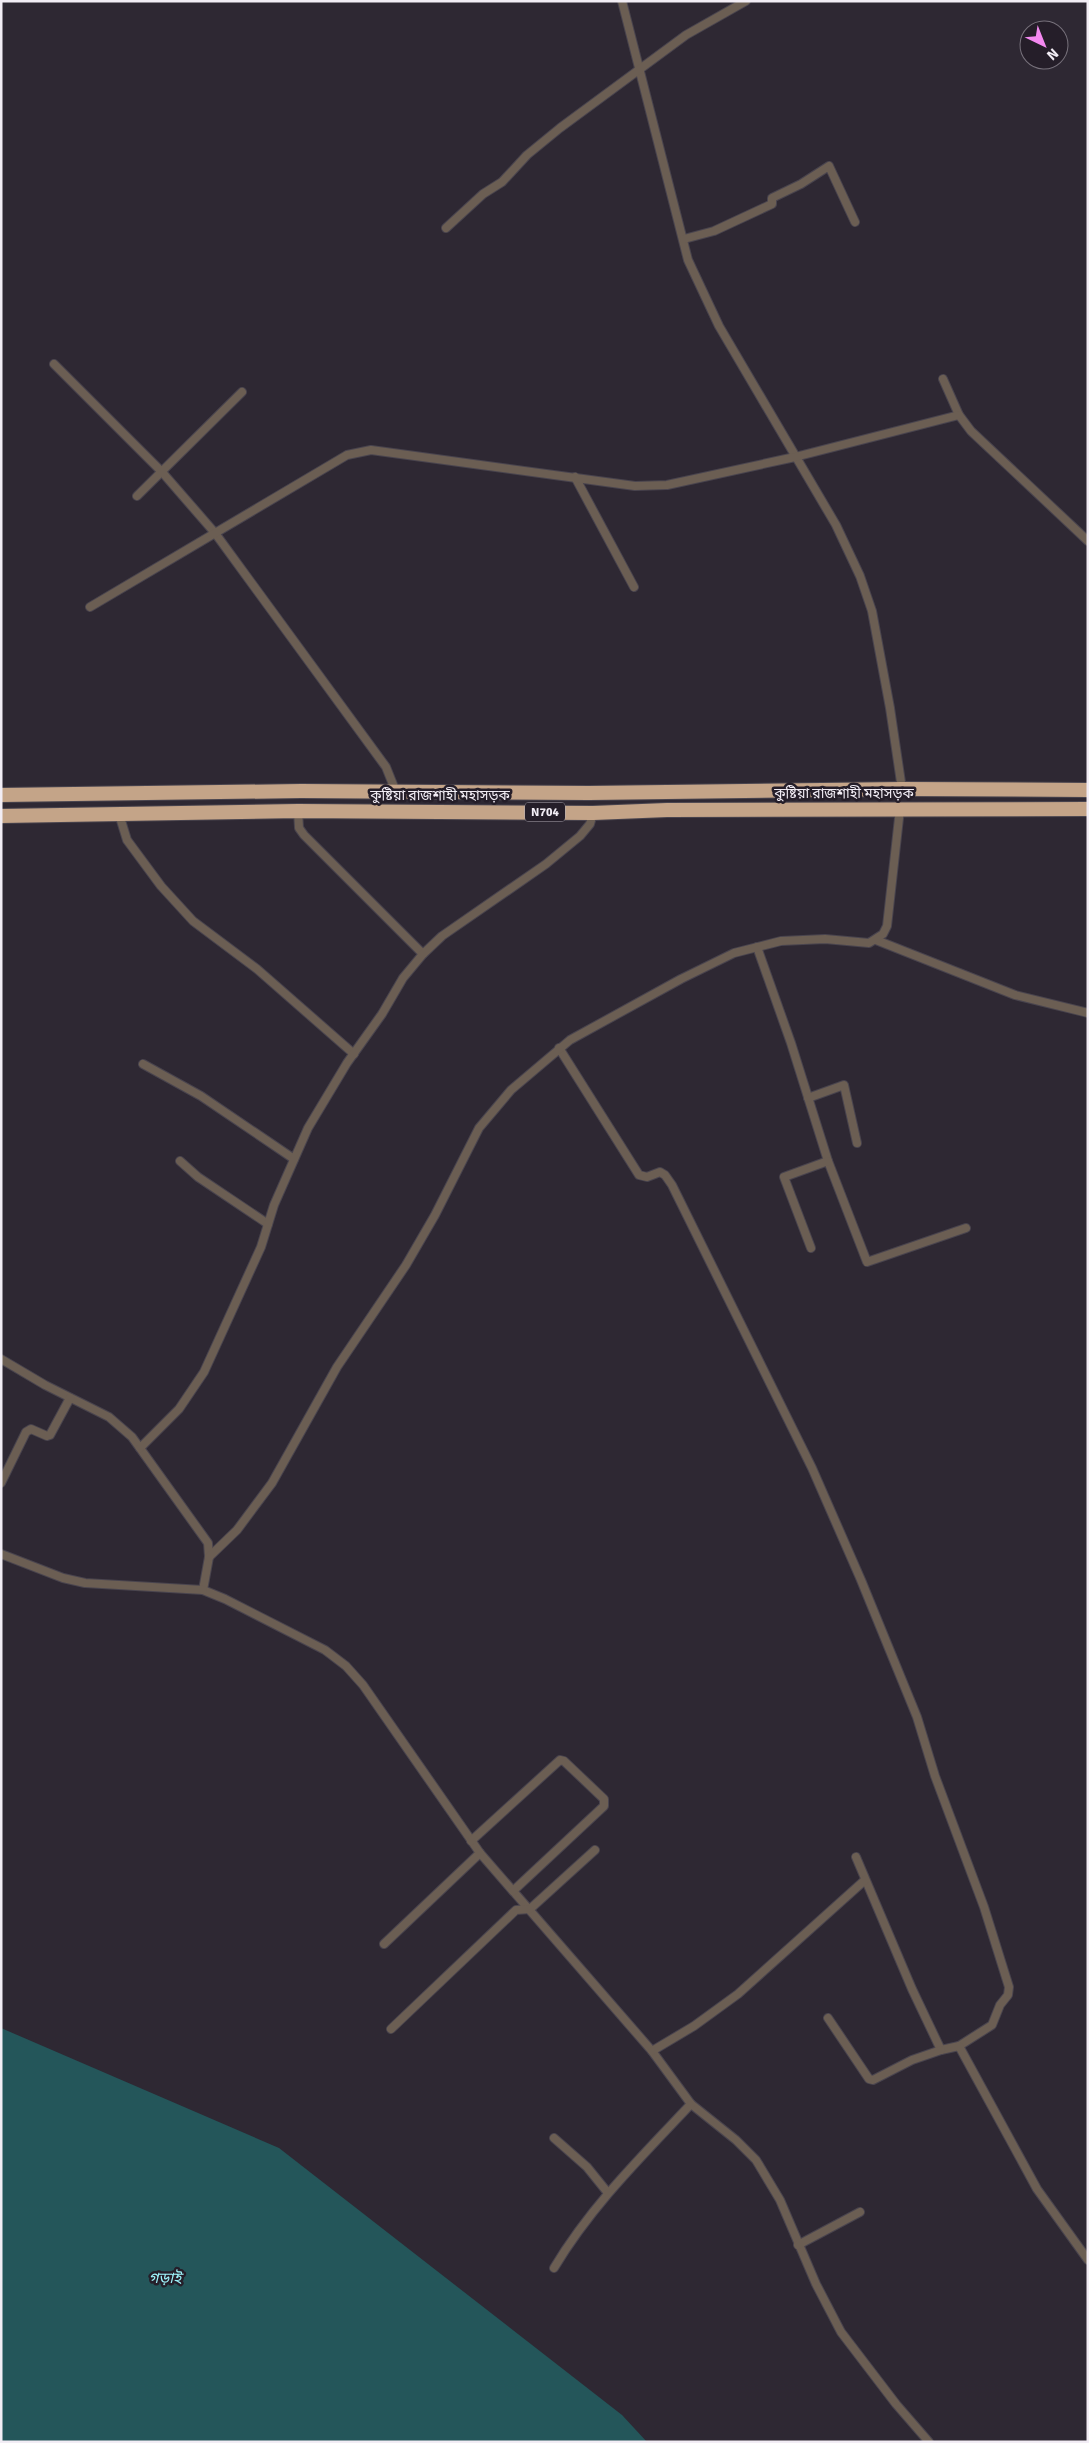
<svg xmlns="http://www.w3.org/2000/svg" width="1089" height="2443" viewBox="0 0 1089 2443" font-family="Signika,'Noto Sans Bengali',sans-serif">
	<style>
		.water { fill: #24565a }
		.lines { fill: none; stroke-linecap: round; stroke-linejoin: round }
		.street-casing { stroke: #49444e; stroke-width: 10 }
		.highway-casing { stroke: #49444e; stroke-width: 16 }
		.street { stroke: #6b5e53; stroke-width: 8 }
		.highway { stroke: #c4a488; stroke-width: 14 }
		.labels { text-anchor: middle; stroke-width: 5; stroke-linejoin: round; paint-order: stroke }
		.shield { fill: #251e29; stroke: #b4afb8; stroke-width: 1 }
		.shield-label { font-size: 12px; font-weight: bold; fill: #f2edf5 }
		.street-label { font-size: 14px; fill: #f2edf5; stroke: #251e29 }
		.water-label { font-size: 15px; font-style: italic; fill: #9ef4fb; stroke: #251e29 }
	</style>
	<rect width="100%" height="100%" fill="#2e2833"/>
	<path class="water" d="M1,2028L279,2148L622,2415L647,2442H1Z"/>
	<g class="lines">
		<g class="street-casing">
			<g id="street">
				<path d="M622,1L688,260L719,326L836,525L860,576L872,611L890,708L902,789"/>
				<path d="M446,228L483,194L502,182L527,155L560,128L686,35L746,1"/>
				<path d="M684,239L714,231L772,204V198L801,184L829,166L855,222"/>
				<path d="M54,364L162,472L215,533L386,767L396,792"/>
				<path d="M943,379L959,415L971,431L1088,541"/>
				<path d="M575,477L634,587"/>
				<path d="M137,496L242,392"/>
				<path d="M90,607L347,455L371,450L635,486L667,485L795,457L959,415"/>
				<path d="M298,811L299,828L304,835L423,954"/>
				<path d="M119,814L127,840L161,886L193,921L257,969L354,1054"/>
				<path d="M876,940L1015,995L1088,1013"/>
				<path d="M757,947L791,1043L828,1161L867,1262L966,1228"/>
				<path d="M559,1048L639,1175L647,1177L660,1172L665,1175L672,1185L812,1468L861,1580L917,1717L935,1776L984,1907L1009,1987L1008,1995L1000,2005L992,2025L959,2046"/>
				<path d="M143,1064L201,1096L294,1159"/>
				<path d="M808,1098L844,1085L857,1143"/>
				<path d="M180,1161L198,1177L268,1224"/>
				<path d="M811,1248L784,1177L828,1161"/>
				<path d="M1,1359L45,1385L109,1417L132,1437L208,1543L209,1557L203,1590L225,1599L325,1650L346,1666L363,1685L480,1853L652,2051L691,2104L736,2140L756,2160L780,2200L816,2284L841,2332L896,2404L929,2442"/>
				<path d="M140,1448L179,1409L204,1372L261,1247L274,1205L308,1128L347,1063L382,1014L403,978L423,954L442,936L546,864L580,836L590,824L593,813"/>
				<path d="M1,1483L26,1432L31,1429L47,1436L50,1435L70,1398"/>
				<path d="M1,1554L63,1578L85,1583L203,1590"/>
				<path d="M209,1557L237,1530L272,1483L337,1367L406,1265L435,1215L479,1128L511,1090L570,1040L681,979L734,953L781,941L825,939L869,943L883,934L887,926L900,809"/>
				<path d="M471,1841L560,1760L564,1761L604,1799V1806L513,1891"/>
				<path d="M856,1857L912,1989L941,2050L959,2046L1037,2189L1088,2260"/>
				<path d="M384,1944L480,1853"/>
				<path d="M828,2018L869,2079L873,2080L912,2060L941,2050"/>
				<path d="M391,2029L516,1910L530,1909L595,1850"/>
				<path d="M652,2051L694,2026L738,1994L865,1880"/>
				<path d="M554,2138L587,2167L608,2193"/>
				<path d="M798,2245L860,2212"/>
				<path d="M554,2268C591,2206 642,2156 691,2104"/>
			</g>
		</g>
		<g class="highway-casing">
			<g id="highway">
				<path d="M1,795L301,791L589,793L902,789L1088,790"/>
				<path d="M1,816L298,811L593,813L667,810L1088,809"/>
			</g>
		</g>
		<use href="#street" class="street"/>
		<use href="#highway" class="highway"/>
	</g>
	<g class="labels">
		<rect class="shield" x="525" y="802.5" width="40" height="19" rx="4"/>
		<g class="shield-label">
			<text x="545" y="816">N704</text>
		</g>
		<g class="street-label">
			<text x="844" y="798">কুষ্টিয়া রাজশাহী মহাসড়ক</text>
			<text x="440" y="800">কুষ্টিয়া রাজশাহী মহাসড়ক</text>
		</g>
		<g class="water-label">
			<text x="165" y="2283">গড়াই</text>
		</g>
	</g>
	<rect width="1089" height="2443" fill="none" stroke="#f2edf5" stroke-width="5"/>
	<g transform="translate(1044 45) rotate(137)"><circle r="24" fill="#251e29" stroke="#77717b"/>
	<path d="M0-4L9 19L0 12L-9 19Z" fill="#f489f0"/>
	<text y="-8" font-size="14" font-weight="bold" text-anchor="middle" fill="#f2edf5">N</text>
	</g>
</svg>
